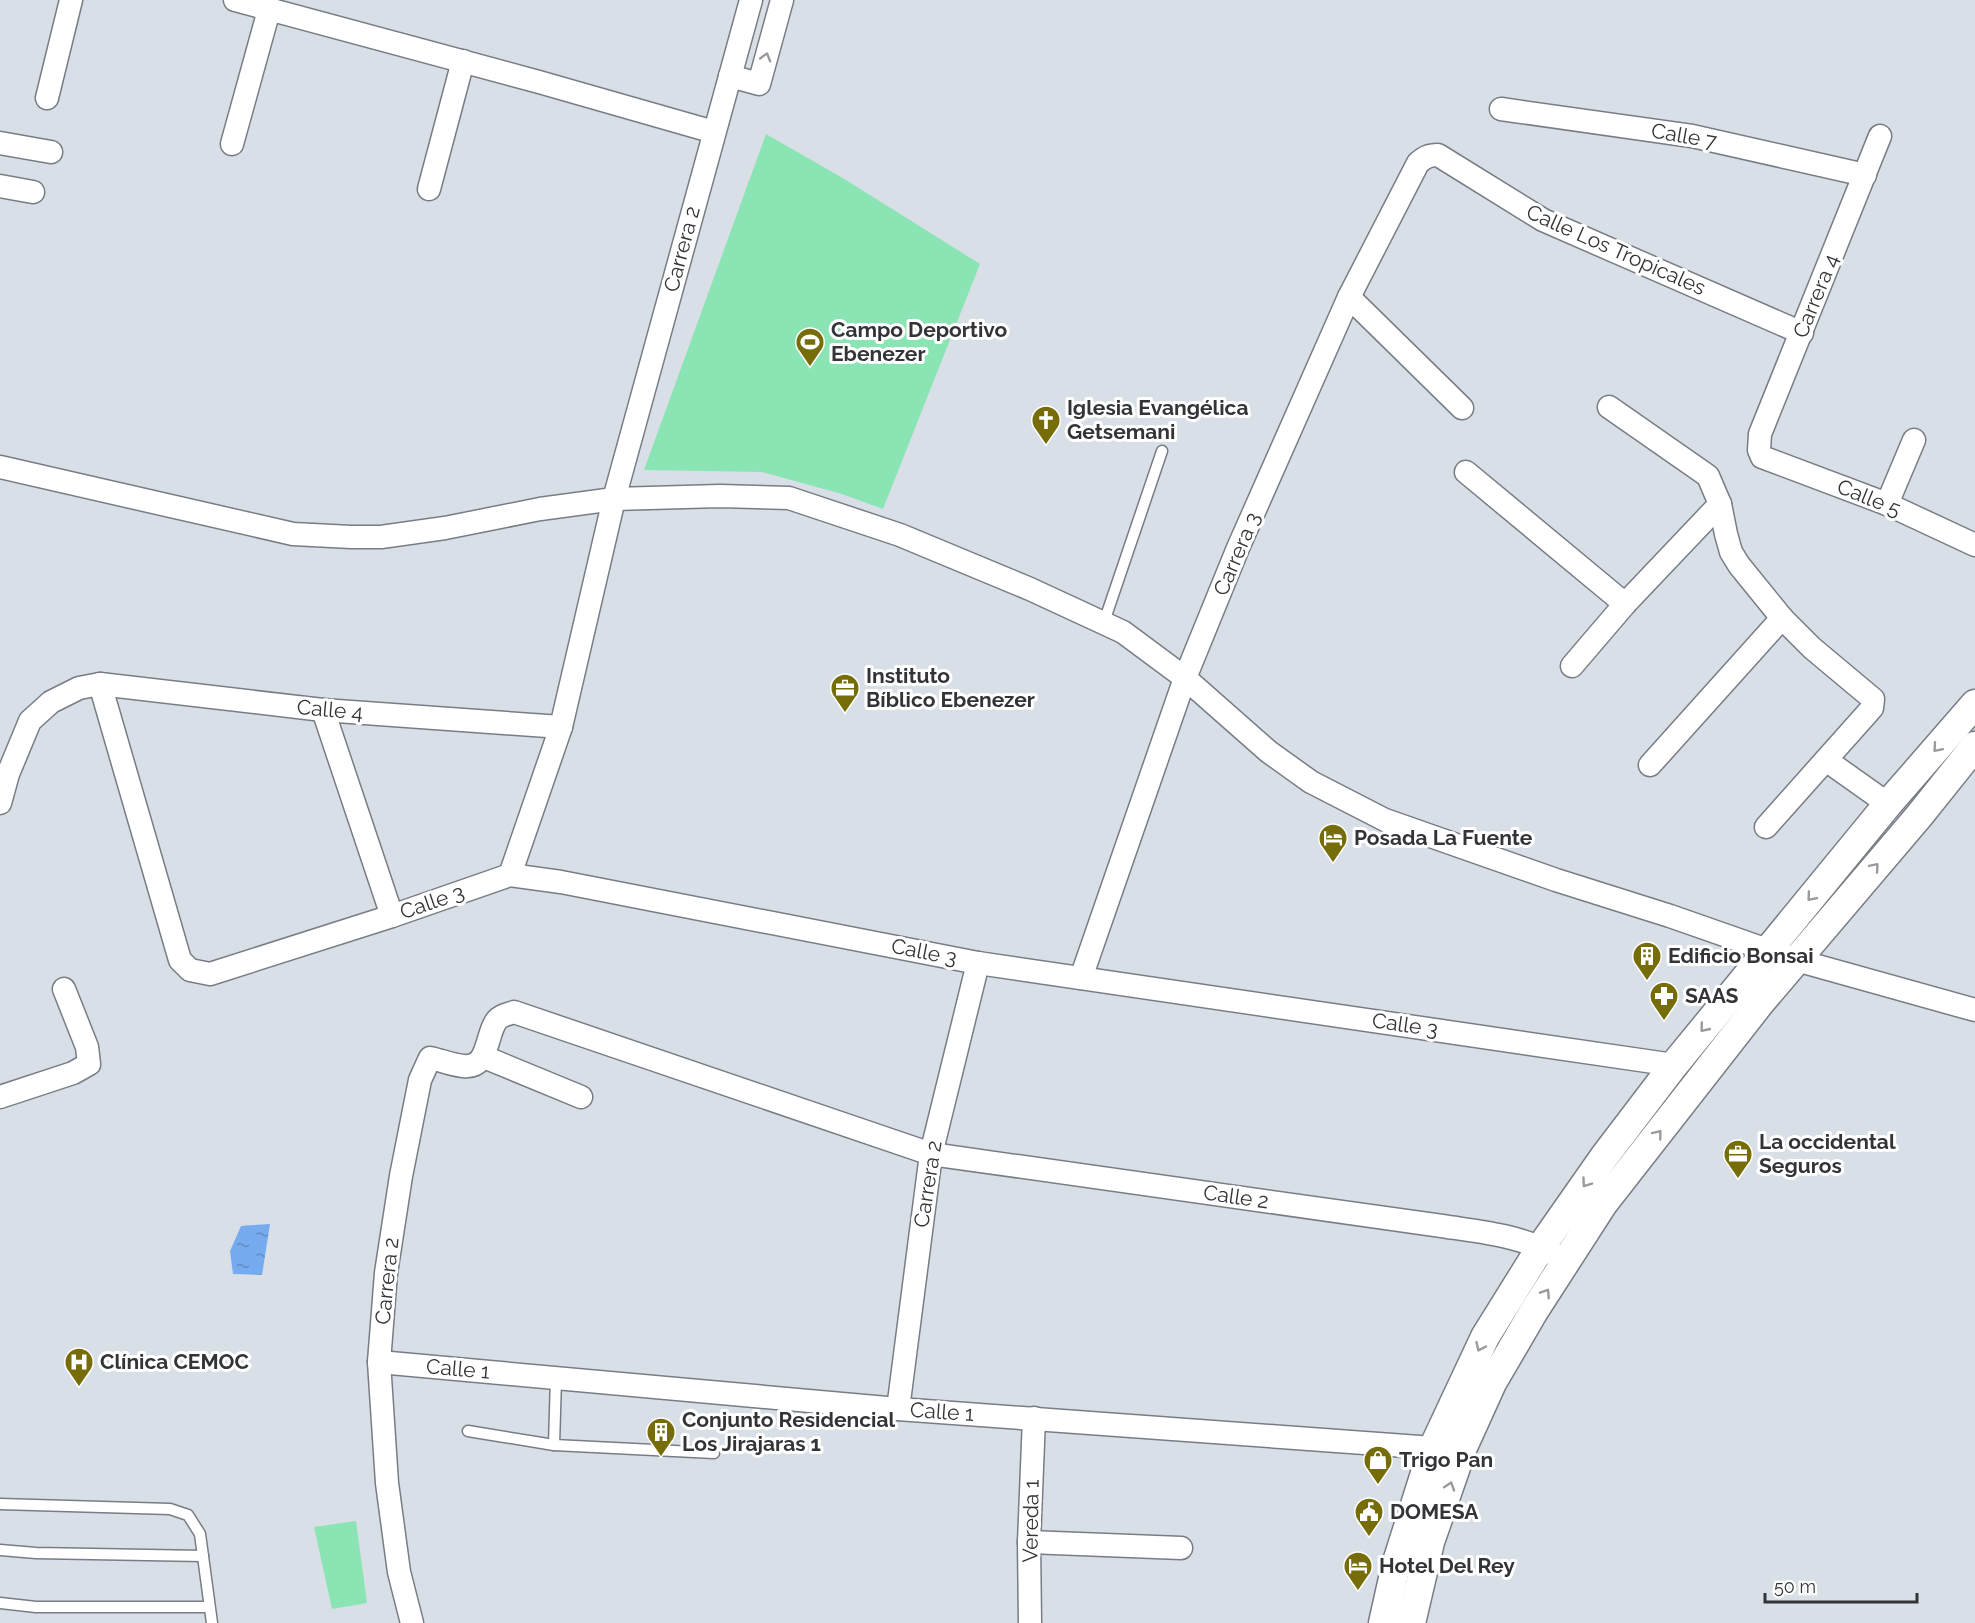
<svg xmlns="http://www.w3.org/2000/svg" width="1975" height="1623" viewBox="0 0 1975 1623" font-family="Raleway,sans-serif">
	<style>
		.green { fill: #8be4b3 }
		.water { fill: url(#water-ripples) }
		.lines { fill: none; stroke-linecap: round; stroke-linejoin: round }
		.service-casing { stroke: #787d85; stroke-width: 13 }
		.minor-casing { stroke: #787d85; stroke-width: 25 }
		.tertiary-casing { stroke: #787d85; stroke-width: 31 }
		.service { stroke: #fff; stroke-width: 10 }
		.minor { stroke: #fff; stroke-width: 22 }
		.tertiary { stroke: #fff; stroke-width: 28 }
		.oneway { stroke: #989a9b }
		.labels { text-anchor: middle; stroke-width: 6; stroke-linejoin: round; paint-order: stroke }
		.street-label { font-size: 21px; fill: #323437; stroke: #fff }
		.poi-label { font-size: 21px; font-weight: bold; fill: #323437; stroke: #fff; text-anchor: start }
	</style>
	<defs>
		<pattern id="water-ripples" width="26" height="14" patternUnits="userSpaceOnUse" patternTransform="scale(1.5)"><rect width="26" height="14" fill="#76abef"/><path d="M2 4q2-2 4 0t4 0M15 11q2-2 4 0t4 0" fill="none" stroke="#618cc2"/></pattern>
	</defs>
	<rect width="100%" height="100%" fill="#d9dfe7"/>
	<g class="green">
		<path d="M766,134L846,180L980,264L883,509L842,494L762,472L644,470Z"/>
		<path d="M356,1521L367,1603L332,1609L314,1527Z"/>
	</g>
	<path class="water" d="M270,1224L262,1275L233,1274L230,1251L241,1226Z"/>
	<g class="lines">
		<g class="service-casing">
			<g id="service">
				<path d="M1104,622L1162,451"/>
				<path d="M556,1378L554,1445L714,1453"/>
				<path d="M468,1431L554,1445"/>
				<path d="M0,1504L170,1509L188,1515L200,1534L212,1623"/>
				<path d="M0,1550L36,1553L203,1556"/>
				<path d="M0,1603L36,1607H209"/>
			</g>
		</g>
		<g class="minor-casing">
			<g id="minor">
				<path d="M235,0L539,82L714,132"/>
				<path d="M730,76L759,84L782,0"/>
				<path d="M47,98L71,0"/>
				<path d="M1501,109L1692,136L1865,175"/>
				<path d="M1880,136L1760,434L1759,450L1762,457L1887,504L1975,545"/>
				<path d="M0,143L51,152"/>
				<path d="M232,144L269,10"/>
				<path d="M0,186L33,192"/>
				<path d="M429,189L463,61"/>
				<path d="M1349,297L1462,408"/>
				<path d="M1609,407L1708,476L1720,504L1726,534L1731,552L1739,565L1782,618L1812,648L1873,699L1872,708L1766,827"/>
				<path d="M0,467L293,534L351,537H381L445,528L540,509L614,499L720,496L789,498L900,535L1030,589L1123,632L1185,678L1269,752L1311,782L1385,820L1556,880L1670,916L1796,960L1975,1010"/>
				<path d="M1466,472L1625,604"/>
				<path d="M1887,504L1914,440"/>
				<path d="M1572,666L1625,604L1720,504"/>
				<path d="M100,684L180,960L190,970L210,974L392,916L510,875L561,882L978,963L1674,1065"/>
				<path d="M323,710L392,916"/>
				<path d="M1826,760L1888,804"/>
				<path d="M1650,765L1782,618"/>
				<path d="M0,803L8,774L30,721L51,702L79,688L100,684L323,710L561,727"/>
				<path d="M510,875L561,727L614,499L751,0"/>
				<path d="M1081,978L1185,678L1238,548L1349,297L1418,163C1425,157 1429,155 1438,155L1543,220L1802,333"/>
				<path d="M484,1057L581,1097"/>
				<path d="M0,1097L73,1073L89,1064L87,1047L64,989"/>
				<path d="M379,1362L898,1409L1433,1448"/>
				<path d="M898,1409L931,1154L978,963"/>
				<path d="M1029,1542L1181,1548"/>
				<path d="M412,1623L399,1572L387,1483L379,1362L386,1273L401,1176L420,1080L430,1058C440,1060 453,1065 463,1066C490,1069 485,1035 497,1020C501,1015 509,1014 514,1012L931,1154L1442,1226C1480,1232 1520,1235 1555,1255"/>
				<path d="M1030,1623L1029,1542L1034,1418"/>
			</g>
		</g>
		<g class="tertiary-casing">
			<g id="tertiary">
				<path d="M1383,1623L1396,1565L1433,1448L1485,1337L1541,1247L1604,1157L1674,1065L1888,804L1975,704"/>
				<path d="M1411,1623L1430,1542L1463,1447L1492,1383L1534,1311L1603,1204L1760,1003L1919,816L1975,746"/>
			</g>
		</g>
		<use href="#service" class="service"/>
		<use href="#minor" class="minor"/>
		<use href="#tertiary" class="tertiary"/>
	</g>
	<defs><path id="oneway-chevron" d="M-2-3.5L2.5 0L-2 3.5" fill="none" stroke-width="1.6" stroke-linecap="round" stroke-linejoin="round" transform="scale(1.5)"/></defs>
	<g class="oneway">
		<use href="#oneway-chevron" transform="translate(766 57) rotate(-74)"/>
		<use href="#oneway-chevron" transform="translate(1937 748) rotate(131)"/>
		<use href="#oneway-chevron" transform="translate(1875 867) rotate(-50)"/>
		<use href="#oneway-chevron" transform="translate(1811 897) rotate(130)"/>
		<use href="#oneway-chevron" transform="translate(1704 1028) rotate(129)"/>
		<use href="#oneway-chevron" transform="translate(1658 1134) rotate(-52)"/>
		<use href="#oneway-chevron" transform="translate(1586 1183) rotate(125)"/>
		<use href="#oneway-chevron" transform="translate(1546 1293) rotate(-57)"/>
		<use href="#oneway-chevron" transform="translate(1480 1347) rotate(115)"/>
		<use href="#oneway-chevron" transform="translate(1450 1486) rotate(-72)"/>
	</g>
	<defs>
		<g id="stadium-pin" transform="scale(1.5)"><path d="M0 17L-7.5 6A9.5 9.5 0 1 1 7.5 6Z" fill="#766d09" stroke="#fff"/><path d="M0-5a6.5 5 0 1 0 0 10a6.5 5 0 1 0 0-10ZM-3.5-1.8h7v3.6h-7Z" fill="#fff"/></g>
		<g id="church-pin" transform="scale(1.5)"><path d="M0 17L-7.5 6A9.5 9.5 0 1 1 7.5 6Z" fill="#766d09" stroke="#fff"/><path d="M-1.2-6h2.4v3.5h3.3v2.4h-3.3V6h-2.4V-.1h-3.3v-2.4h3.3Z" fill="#fff"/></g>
		<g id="office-pin" transform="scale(1.5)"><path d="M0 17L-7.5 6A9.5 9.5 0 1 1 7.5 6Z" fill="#766d09" stroke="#fff"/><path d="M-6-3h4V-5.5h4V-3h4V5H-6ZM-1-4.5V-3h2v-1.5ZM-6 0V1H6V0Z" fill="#fff"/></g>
		<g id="hotel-pin" transform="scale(1.5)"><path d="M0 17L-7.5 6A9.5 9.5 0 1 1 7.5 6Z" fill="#766d09" stroke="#fff"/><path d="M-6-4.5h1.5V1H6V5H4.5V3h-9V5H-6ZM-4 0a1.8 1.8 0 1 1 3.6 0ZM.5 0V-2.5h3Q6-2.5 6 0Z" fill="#fff"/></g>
		<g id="building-pin" transform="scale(1.5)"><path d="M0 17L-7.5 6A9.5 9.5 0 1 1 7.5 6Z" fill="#766d09" stroke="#fff"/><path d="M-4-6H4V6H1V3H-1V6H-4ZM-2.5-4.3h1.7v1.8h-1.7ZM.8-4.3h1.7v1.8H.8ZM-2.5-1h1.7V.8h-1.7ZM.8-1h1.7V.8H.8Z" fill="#fff"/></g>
		<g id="pharmacy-pin" transform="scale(1.5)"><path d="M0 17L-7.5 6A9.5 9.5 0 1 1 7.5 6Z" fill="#766d09" stroke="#fff"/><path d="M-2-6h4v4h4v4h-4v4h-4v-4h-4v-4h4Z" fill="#fff"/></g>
		<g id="hospital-pin" transform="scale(1.5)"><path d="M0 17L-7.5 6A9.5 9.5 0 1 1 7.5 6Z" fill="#766d09" stroke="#fff"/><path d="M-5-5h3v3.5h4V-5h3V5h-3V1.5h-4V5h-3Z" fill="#fff"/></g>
		<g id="shop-pin" transform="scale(1.5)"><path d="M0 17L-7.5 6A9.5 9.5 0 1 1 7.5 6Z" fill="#766d09" stroke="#fff"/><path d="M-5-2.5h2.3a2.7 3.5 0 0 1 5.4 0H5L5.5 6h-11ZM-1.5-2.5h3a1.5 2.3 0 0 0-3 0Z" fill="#fff"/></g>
		<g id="civic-pin" transform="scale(1.5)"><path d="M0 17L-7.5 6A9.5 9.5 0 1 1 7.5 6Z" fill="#766d09" stroke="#fff"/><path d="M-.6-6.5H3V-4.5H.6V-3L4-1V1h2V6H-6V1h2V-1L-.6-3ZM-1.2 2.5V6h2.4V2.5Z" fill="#fff"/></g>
	</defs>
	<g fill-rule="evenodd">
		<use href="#stadium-pin" x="810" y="342"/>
		<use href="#church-pin" x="1046" y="420"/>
		<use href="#office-pin" x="845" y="688"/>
		<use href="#hotel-pin" x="1333" y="838"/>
		<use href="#building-pin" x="1647" y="956"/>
		<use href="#pharmacy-pin" x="1664" y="996"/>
		<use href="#office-pin" x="1738" y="1154"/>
		<use href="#hospital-pin" x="79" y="1362"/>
		<use href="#building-pin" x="661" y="1432"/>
		<use href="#shop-pin" x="1378" y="1460"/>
		<use href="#civic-pin" x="1369" y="1512"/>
		<use href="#hotel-pin" x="1358" y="1566"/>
	</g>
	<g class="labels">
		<g class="street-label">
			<text transform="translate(1684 136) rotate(10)" y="7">Calle 7</text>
			<text transform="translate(682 249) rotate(-75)" y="7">Carrera 2</text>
			<text transform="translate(1616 250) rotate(24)" y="7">Calle Los Tropicales</text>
			<text transform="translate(1816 296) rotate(-68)" y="7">Carrera 4</text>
			<text transform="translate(1869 498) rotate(22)" y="7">Calle 5</text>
			<text transform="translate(1237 554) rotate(-67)" y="7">Carrera 3</text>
			<text transform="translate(330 710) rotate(5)" y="7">Calle 4</text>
			<text transform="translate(432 902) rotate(-19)" y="7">Calle 3</text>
			<text transform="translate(924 952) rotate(11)" y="7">Calle 3</text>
			<text transform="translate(1405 1025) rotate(8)" y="7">Calle 3</text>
			<text transform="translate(928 1184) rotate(-81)" y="7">Carrera 2</text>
			<text transform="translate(1236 1197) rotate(8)" y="7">Calle 2</text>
			<text transform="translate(387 1281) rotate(-84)" y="7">Carrera 2</text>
			<text transform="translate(458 1369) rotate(5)" y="7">Calle 1</text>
			<text transform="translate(942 1412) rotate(4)" y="7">Calle 1</text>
			<text transform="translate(1031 1521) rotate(-89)" y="7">Vereda 1</text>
		</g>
		<g class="poi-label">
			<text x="831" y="337">Campo Deportivo<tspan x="831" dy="24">Ebenezer</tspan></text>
			<text x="1067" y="415">Iglesia Evangélica<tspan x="1067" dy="24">Getsemani</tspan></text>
			<text x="866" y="683">Instituto<tspan x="866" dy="24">Bíblico Ebenezer</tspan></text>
			<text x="1354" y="845">Posada La Fuente</text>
			<text x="1668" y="963">Edificio Bonsai</text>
			<text x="1685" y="1003">SAAS</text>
			<text x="1759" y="1149">La occidental<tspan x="1759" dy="24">Seguros</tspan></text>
			<text x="100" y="1369">Clínica CEMOC</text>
			<text x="682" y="1427">Conjunto Residencial<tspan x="682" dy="24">Los Jirajaras 1</tspan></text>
			<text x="1399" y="1467">Trigo Pan</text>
			<text x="1390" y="1519">DOMESA</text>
			<text x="1379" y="1573">Hotel Del Rey</text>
		</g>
	</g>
	<path d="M1765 1593v9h152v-9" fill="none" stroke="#323437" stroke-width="3"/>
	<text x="1774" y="1593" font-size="18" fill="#323437" stroke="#ffffff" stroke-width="4.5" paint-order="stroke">50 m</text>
</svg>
